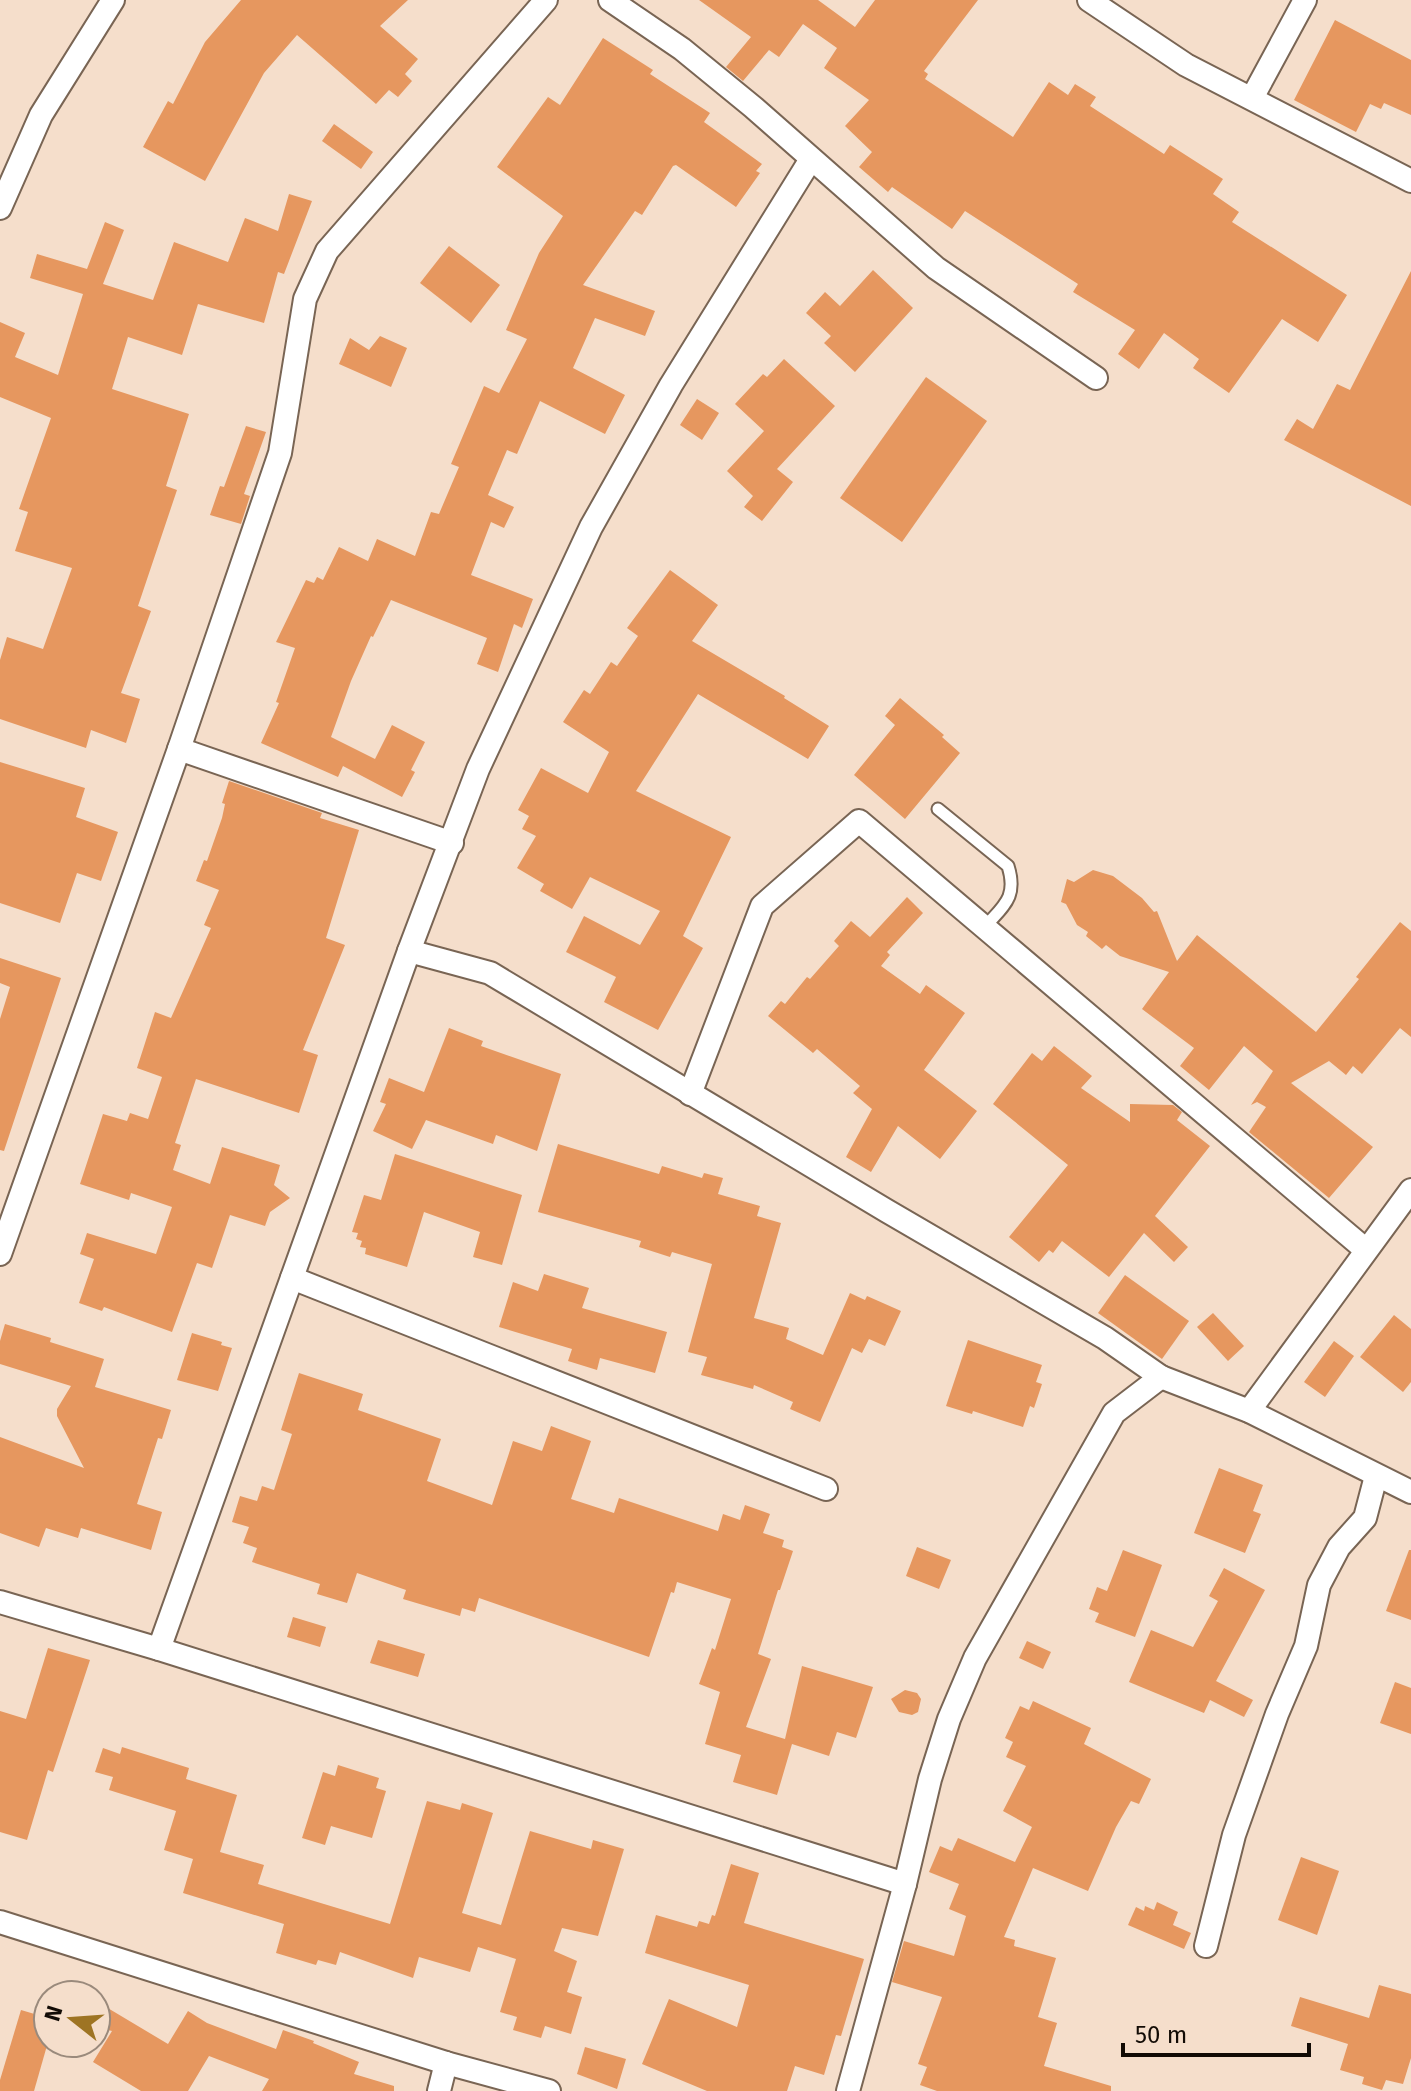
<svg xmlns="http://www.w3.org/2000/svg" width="1411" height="2091" viewBox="0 0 1411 2091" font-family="'Fira Sans',sans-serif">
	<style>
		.building { fill: #e6975f }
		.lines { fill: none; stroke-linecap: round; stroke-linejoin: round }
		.service-casing { stroke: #796554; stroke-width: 15 }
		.minor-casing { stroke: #796554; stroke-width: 26 }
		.service { stroke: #fff; stroke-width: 11 }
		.minor { stroke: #fff; stroke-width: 22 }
	</style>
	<rect width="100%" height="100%" fill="#f5decb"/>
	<g class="building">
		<path d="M241,0H408L380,26L418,59L405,74L412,81L398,97L389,90L376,104L297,35L264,73L205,181L143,147L168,101L173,104L205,42Z"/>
		<path d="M699,0H818L855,27L875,0H978L924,71L928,74L925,79L1013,137L1049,82L1068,95L1075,84L1096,97L1090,106L1164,154L1170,145L1223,179L1213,194L1239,212L1232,222L1347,295L1318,342L1282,319L1229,393L1193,368L1199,359L1164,333L1139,369L1118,354L1135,330L1073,292L1078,284L965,211L952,229L892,187L888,192L859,167L872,152L845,126L869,100L824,68L837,48L803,24L779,57L769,50L743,81L726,67L751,37Z"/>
		<path d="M1335,20L1411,60V115L1384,103L1381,109L1370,104L1356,132L1294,100Z"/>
		<path d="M603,38L653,70L650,74L710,113L704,122L762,164L756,171L760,173L736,207L676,165L673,166L642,215L635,211L583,285L655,311L645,336L595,318L573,368L625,395L605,434L540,401L517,454L507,450L488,495L514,507L504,528L491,522L471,575L533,599L522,628L514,624L498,672L477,664L487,638L391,600L373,637L371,636L351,681L331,737L375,759L392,725L425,742L411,770L415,772L402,797L343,766L338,777L261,743L279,703L276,702L295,648L276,642L306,580L314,583L317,577L323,580L339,547L368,561L377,539L415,556L431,512L439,514L459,467L451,464L484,386L499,393L527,339L506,330L539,253L563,216L497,167L548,97L560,105Z"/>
		<path d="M334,124L373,152L361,169L322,141Z"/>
		<path d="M289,194L312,201L284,274L278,272L264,323L198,304L182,355L128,337L112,389L189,414L166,486L177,490L138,606L151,611L121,693L140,699L126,743L91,730L86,748L0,719V660L7,637L43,649L72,568L15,551L28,512L19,509L51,418L0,397V322L25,333L15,357L58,375L83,294L30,278L37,254L87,269L105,222L124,230L103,284L153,300L174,242L228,262L245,218L278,231Z"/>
		<path d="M449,246L500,285L471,323L420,283Z"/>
		<path d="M873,270L913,308L855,372L824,343L831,336L806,313L825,292L840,306Z"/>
		<path d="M1411,271V506L1284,440L1297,419L1313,429L1337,384L1350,390Z"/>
		<path d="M380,336L407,348L391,387L339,364L350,338L369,350Z"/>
		<path d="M784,359L835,406L777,469L793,482L762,521L744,507L753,496L727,471L764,431L735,404L763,374L767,377Z"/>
		<path d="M926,377L987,421L902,542L840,498Z"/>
		<path d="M697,399L719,413L702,440L680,425Z"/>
		<path d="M246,426L266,432L244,494L250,496L241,524L210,515L220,486L224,487Z"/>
		<path d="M670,570L718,605L692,641L785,696L784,698L829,726L808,759L698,694L636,791L731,837L683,936L703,948L658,1030L604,1002L616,977L566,952L584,916L640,945L660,911L590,877L572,909L540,891L544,884L517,868L536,836L522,829L529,816L518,810L541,768L588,793L609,752L563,722L584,690L590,694L611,662L617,666L638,636L627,628Z"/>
		<path d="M900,698L944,735L942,737L960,753L905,819L854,775L895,725L885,716Z"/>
		<path d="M0,762L85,788L76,817L118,832L101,881L77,873L60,923L0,903Z"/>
		<path d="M229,781L322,813L320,818L359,830L326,938L345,945L303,1050L318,1055L299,1113L196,1079L175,1143L181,1145L173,1170L210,1184L222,1147L280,1165L274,1185L290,1198L270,1212L265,1226L230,1215L212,1268L197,1263L172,1332L104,1307L102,1311L79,1303L94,1259L80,1254L87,1233L156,1254L172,1207L131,1193L129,1200L80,1184L103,1114L127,1121L130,1113L148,1119L162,1077L137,1068L155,1012L171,1018L211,928L204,925L219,890L196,881L204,860L207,861L222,818L225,804L222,803Z"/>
		<path d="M1093,870L1113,876L1142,898L1154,912L1157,911L1177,961L1197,935L1316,1032L1359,979L1356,977L1400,922L1411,931V1037L1400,1028L1362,1074L1353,1066L1346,1075L1329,1061L1291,1083L1373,1147L1329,1198L1249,1132L1266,1107L1257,1102L1251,1105L1273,1071L1244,1046L1209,1090L1180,1066L1194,1048L1142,1009L1169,972L1120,956L1106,945L1102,949L1086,936L1088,932L1077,925L1066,904L1061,902L1067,879L1074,882Z"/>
		<path d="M907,897L923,913L887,952L890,955L881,966L920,994L926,985L965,1013L924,1070L977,1111L940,1159L898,1126L871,1172L846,1157L872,1109L853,1093L860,1086L817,1049L813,1053L768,1016L781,1001L785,1004L807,977L810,979L839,946L834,941L851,921L870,937Z"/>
		<path d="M0,958L61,978L4,1151L0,1150V1019L10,987L0,983Z"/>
		<path d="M449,1028L483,1041L481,1046L561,1074L537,1151L496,1135L493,1144L426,1120L412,1149L373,1131L386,1104L380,1102L389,1078L424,1092Z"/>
		<path d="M1054,1046L1092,1076L1081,1088L1130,1122V1104L1173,1105L1182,1112L1177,1120L1210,1146L1155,1216L1188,1247L1174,1262L1144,1233L1109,1277L1062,1241L1053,1253L1049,1250L1039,1262L1009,1237L1068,1165L993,1104L1032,1053L1042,1061Z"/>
		<path d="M558,1144L659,1174L662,1166L702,1178L704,1173L723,1178L718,1194L760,1206L757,1216L781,1223L754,1318L789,1328L786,1339L823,1355L850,1293L865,1300L867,1296L901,1311L885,1346L869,1339L862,1353L852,1348L820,1422L790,1409L793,1402L754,1385L753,1389L701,1375L707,1357L688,1352L712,1264L672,1252L670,1257L639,1247L641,1241L538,1212Z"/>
		<path d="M395,1154L522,1195L502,1265L473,1257L480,1232L424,1212L407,1267L365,1254L366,1248L360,1247L362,1241L356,1239L358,1233L352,1232L364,1195L381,1200Z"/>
		<path d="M544,1274L589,1288L582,1308L667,1332L655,1373L600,1358L597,1370L568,1361L572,1349L499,1327L513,1282L538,1291Z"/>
		<path d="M1125,1275L1189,1321L1162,1359L1098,1313Z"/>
		<path d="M1213,1313L1244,1346L1228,1361L1197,1327Z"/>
		<path d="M1394,1315L1411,1329V1382L1403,1392L1360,1357Z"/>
		<path d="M5,1324L51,1338L50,1342L104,1359L95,1387L171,1410L162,1439L158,1438L137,1504L162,1512L151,1550L81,1528L78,1538L46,1528L39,1547L0,1533V1437L84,1468L57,1416V1409L71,1386L0,1364V1341Z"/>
		<path d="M192,1333L222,1342L221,1345L232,1348L218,1391L177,1380Z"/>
		<path d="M968,1340L1042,1365L1036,1382L1042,1384L1034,1408L1030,1406L1023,1427L973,1411L972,1414L946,1406Z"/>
		<path d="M1334,1341L1354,1356L1325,1397L1304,1382Z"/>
		<path d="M299,1373L363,1394L358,1410L441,1439L427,1481L492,1505L513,1441L542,1451L551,1426L591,1441L571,1499L614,1513L619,1498L718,1531L723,1514L740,1520L745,1505L770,1514L763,1533L784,1540L782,1547L793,1551L780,1590H778L758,1654L771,1659L746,1727L785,1739L802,1666L873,1687L856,1738L837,1732L829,1756L792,1744L777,1795L733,1782L741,1755L705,1744L720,1692L699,1684L712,1648L715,1650L731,1599L677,1582L674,1593L671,1592L649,1657L479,1598L475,1612L462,1608L460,1616L403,1599L406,1590L357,1573L347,1603L317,1594L320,1584L252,1562L257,1548L243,1543L249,1527L232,1522L240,1496L257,1501L262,1486L274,1490L292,1434L281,1430Z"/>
		<path d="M1219,1468L1263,1485L1253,1511L1261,1514L1245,1553L1194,1533Z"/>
		<path d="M917,1547L951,1560L939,1589L906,1576Z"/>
		<path d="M1123,1550L1162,1565L1135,1637L1095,1622L1099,1613L1089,1609L1097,1587L1107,1591Z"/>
		<path d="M1409,1550H1411V1620L1386,1611Z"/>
		<path d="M1224,1568L1265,1590L1216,1681L1253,1700L1244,1717L1210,1700L1204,1713L1129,1682L1151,1630L1193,1647L1218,1601L1209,1596Z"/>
		<path d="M293,1617L326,1627L320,1647L287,1637Z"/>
		<path d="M378,1640L425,1654L418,1677L370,1663Z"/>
		<path d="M1027,1641L1051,1652L1043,1669L1019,1658Z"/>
		<path d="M48,1648L90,1660L53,1772L48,1770L27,1840L0,1832V1711L26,1719Z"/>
		<path d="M1395,1682L1411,1688V1734L1380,1723Z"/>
		<path d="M905,1690L917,1693L921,1699L918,1712L912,1715L899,1712L891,1699Z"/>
		<path d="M1033,1701L1091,1728L1084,1744L1151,1779L1139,1804L1131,1801L1116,1827L1088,1891L1033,1868L1004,1937L1015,1940L1014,1946L1056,1958L1038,2017L1057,2023L1044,2066L1111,2086V2091H937L920,2085L927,2067L918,2064L942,1997L892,1982L904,1941L954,1956L966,1916L949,1909L959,1884L929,1872L940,1846L952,1851L958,1838L1015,1862L1032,1827L1003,1811L1026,1766L1006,1757L1013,1742L1005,1738L1020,1706L1029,1710Z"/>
		<path d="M122,1747L189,1768L186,1779L237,1795L220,1852L264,1865L258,1884L390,1924L427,1801L460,1810L462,1803L493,1813L462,1913L501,1925L530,1831L591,1849L593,1840L624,1849L598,1936L562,1928L554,1951L577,1961L567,1992L582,1997L571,2034L545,2026L541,2038L513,2030L517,2017L500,2012L516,1959L478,1947L470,1972L419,1957L413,1978L340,1952L336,1965L318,1960L316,1965L276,1953L284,1924L183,1893L193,1859L164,1850L176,1811L109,1790L113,1777L95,1772L103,1748L120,1754Z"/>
		<path d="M338,1765L379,1778L376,1788L386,1791L372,1838L331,1826L325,1845L302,1838L323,1772L335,1776Z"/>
		<path d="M1301,1857L1339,1871L1317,1935L1278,1920Z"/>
		<path d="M731,1864L759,1873L744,1923L864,1959L841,2036L836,2035L824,2075L795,2066L787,2091H707L642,2064L669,1999L737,2027L749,1985L645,1953L656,1915L697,1927L699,1921L709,1924L712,1915L715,1916Z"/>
		<path d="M1157,1902L1178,1912L1173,1925L1191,1933L1184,1949L1128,1925L1136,1907L1144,1911L1145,1906L1154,1910Z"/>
		<path d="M1379,1985L1411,1994V2058L1403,2084L1386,2080L1382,2090L1362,2084L1364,2077L1340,2070L1348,2044L1291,2026L1300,1997L1369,2018Z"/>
		<path d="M96,2001L168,2044L188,2011L207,2023L276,2049L283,2030L314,2041L313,2043L359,2062L354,2074L394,2086V2091H262L269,2079L209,2056L188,2091H141L93,2062L112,2031L96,2027Z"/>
		<path d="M21,2010L48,2018V2042L34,2091H0V2080Z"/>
		<path d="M585,2047L626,2059L617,2089L577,2074Z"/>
	</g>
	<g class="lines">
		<g class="service-casing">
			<path id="service" d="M938,809L1008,866C1018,898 1003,906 984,928"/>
		</g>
		<g class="minor-casing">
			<g id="minor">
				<path d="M610,0L682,49L753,107L936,268L1096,378"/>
				<path d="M1089,0L1186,65L1411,181"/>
				<path d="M1252,98L1305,0"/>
				<path d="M0,208L41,115L113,0"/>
				<path d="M179,749L452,843"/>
				<path d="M409,951L490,973L887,1211L1105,1338L1161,1377L1249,1411L1411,1492"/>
				<path d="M690,1094L762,906L859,821L1366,1250"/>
				<path d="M0,1254L179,749L280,453L305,299L327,251L546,0"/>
				<path d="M292,1278L826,1489"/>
				<path d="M1249,1411L1411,1190"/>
				<path d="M0,1602L159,1649L905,1884"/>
				<path d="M159,1649L409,951L478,769L591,527L671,385L811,159"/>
				<path d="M0,1922L446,2063L549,2091"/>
				<path d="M1206,1946L1234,1835L1277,1714L1306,1646L1319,1585L1339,1547L1365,1518L1376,1476"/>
				<path d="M439,2091L446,2063"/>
				<path d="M848,2091L905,1884L930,1779L949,1719L975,1658L1114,1413L1161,1377"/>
			</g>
		</g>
		<use href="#service" class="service"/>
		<use href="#minor" class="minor"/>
	</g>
	<g transform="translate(72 2019) rotate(287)"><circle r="38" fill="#f5decb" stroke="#9a8a7c" stroke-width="2"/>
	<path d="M0-6L14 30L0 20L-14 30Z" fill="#9e7423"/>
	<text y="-12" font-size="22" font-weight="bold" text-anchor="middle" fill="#120b05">N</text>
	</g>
	<path d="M1123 2043v12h186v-12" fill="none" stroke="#120b05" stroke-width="4"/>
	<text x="1135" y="2043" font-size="24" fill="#120b05" stroke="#f5decb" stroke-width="6" paint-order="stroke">50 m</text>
</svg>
